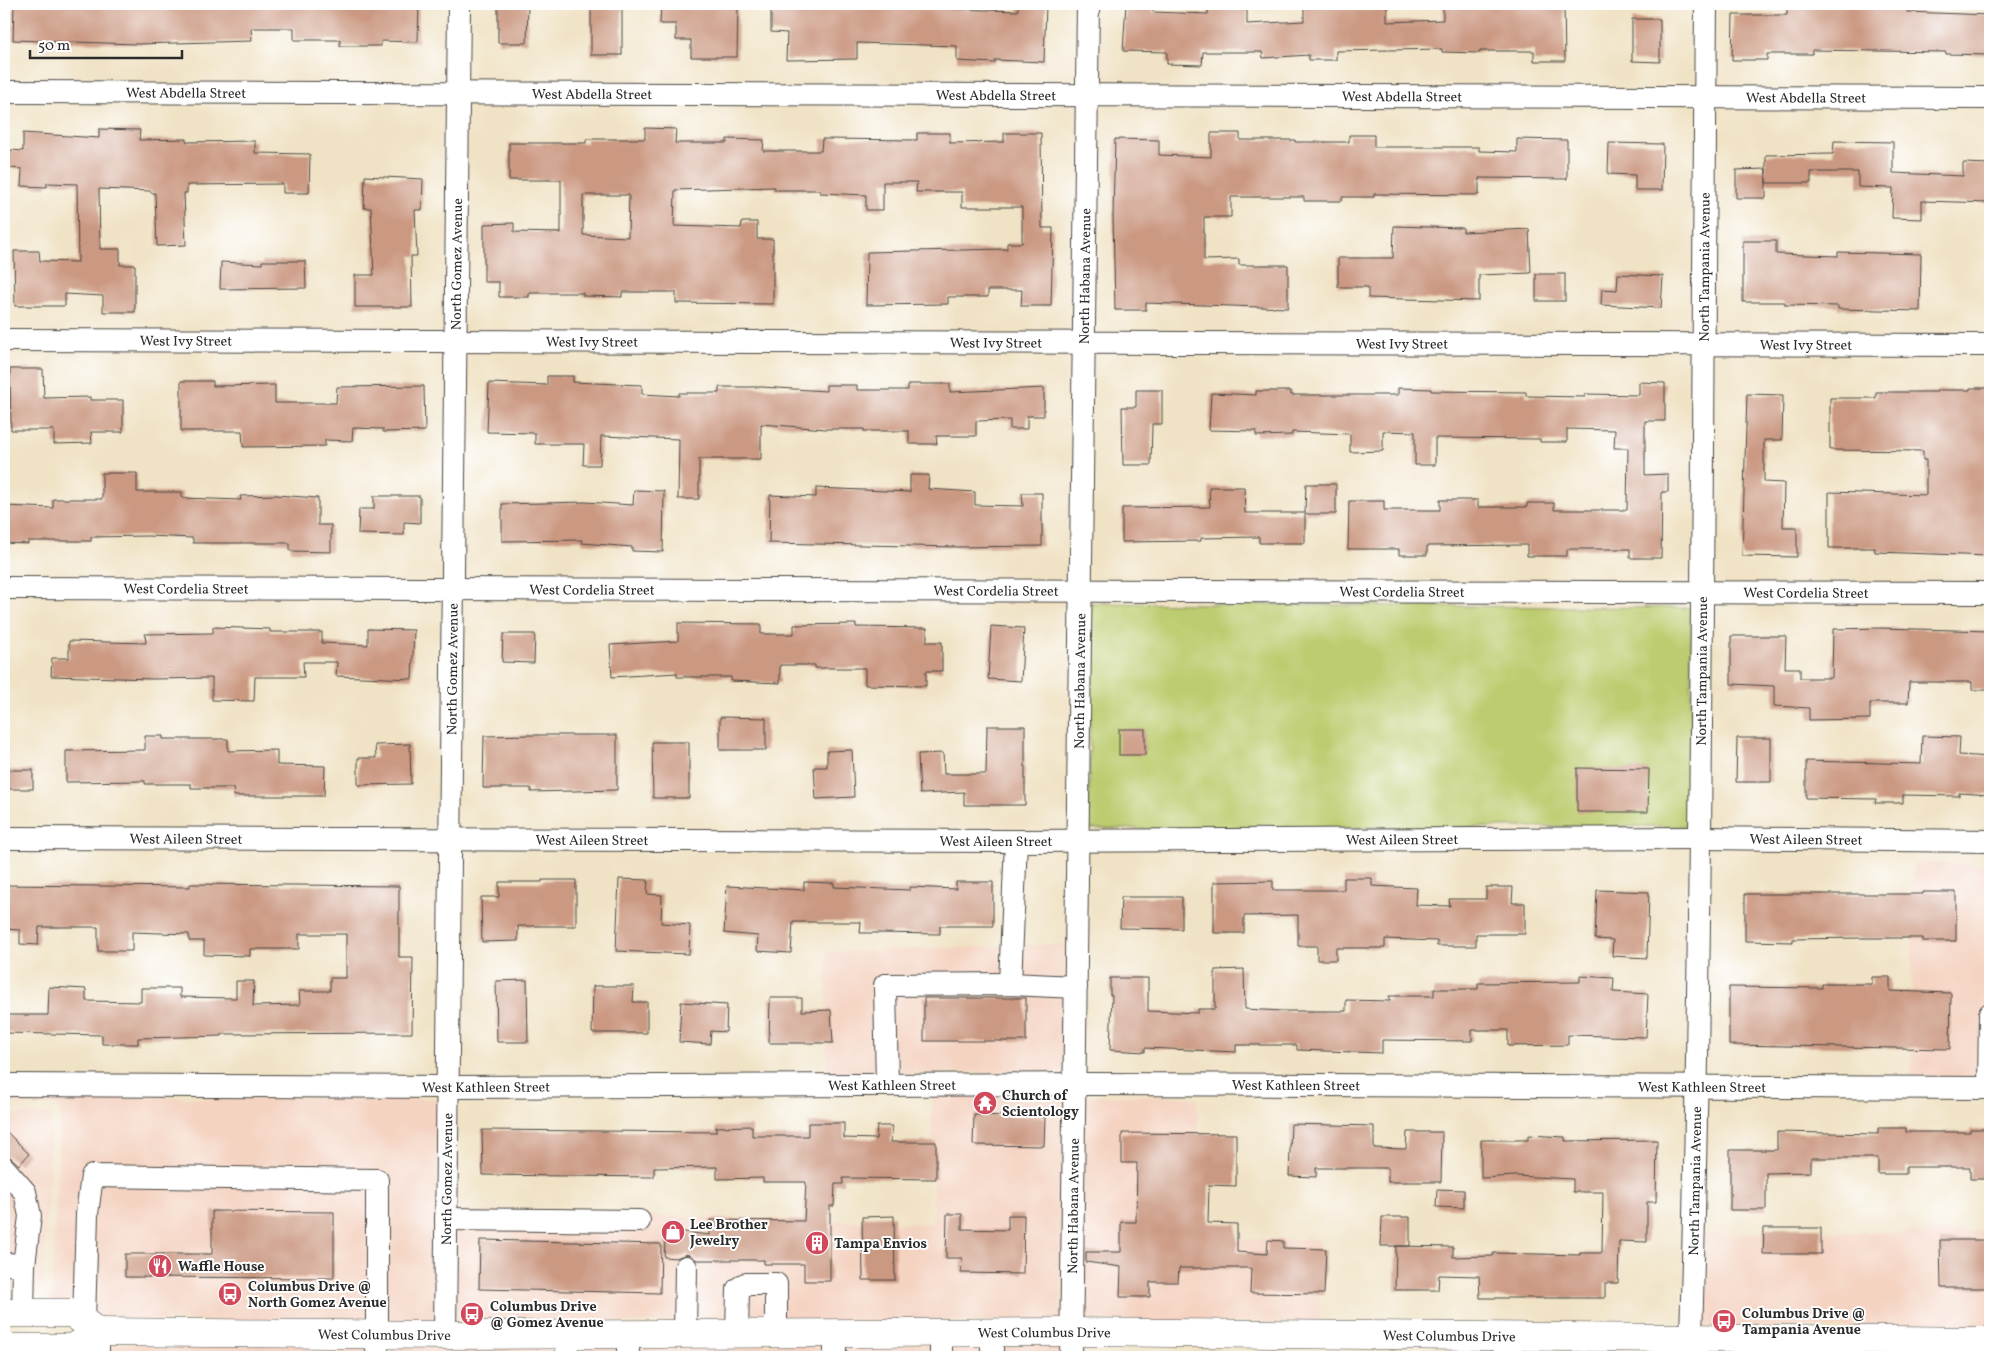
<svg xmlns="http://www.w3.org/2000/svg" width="1994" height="1361" viewBox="0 0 1994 1361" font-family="Vollkorn,serif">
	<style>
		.built { fill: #f4d3c1 }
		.green { fill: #bdcc6f; stroke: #747c4d }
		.building { fill: #cb9881; fill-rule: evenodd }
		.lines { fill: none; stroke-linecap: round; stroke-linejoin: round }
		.minor-casing { stroke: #494642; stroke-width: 24 }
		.major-casing { stroke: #494642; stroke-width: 29 }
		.minor { stroke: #fff; stroke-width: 22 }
		.major { stroke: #fff; stroke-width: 28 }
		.labels { text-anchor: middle; stroke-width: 4; stroke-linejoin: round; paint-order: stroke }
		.street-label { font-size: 14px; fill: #2b2b2b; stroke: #fff }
		.poi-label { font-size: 14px; font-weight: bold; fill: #2b2b2b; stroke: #fff; text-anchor: start }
	</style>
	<rect width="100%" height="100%" fill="#fff"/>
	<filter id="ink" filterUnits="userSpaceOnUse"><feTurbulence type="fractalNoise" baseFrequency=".02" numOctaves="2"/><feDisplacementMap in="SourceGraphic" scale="10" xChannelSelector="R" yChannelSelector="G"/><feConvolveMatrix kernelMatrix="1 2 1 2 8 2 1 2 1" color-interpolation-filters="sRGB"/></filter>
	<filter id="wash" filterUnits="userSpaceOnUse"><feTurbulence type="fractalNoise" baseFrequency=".0096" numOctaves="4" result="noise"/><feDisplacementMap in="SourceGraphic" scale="20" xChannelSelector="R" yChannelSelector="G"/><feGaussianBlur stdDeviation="1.12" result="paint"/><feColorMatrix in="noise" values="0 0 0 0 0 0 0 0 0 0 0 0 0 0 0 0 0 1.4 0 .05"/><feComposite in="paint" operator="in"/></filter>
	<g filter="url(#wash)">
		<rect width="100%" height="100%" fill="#f0e2c4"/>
		<g class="built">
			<path d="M1913,863L1990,864V1076H1911Z"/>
			<path d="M1066,944L1065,1072L827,1073L826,952Z"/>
			<path d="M932,1096H1065L1061,1321L455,1323L457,1210L933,1224Z"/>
			<path d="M1086,1096H1171L1197,1099L1204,1240L1319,1239L1320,1323L1082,1321Z"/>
			<path d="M4,1097L438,1099L434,1323L104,1320L102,1316L98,1319L48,1299L52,1292L60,1115L59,1109L54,1105L4,1104Z"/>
			<path d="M4,1114H51L43,1291H4Z"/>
			<path d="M1990,1231V1329L1702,1327L1705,1234Z"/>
			<path d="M104,1344H1060V1357H145L83,1355Z"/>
		</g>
		<path class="green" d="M1091,603L1691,608V826L1089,829Z"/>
		<g id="blocks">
			<g class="building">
				<path d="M14,4H419L418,42L381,41V46H340V40H294V28H251L252,41L136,44L13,40Z"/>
				<path d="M498,4H528L527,43H498Z"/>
				<path d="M661,4H738L737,57H691V40H676V24H660Z"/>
				<path d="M771,4H953V9L1018,11V4L1046,5L1044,62L995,60V63L957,61V46L857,43V59L786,60L787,33L771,32Z"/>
				<path d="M1126,4H1153V12L1208,14V4H1247V24L1304,21V4H1387V22L1443,20V4H1564L1565,61H1534V51H1480V53L1442,52V49L1336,51V60H1309V55L1263,58L1262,52H1203L1202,65L1167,64V52L1123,51Z"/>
				<path d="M1787,4H1908L1907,12L1990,15V55L1946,54V52L1812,50V54H1767V60H1732L1733,15H1787Z"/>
				<rect x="591" y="8" width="31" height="47"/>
				<path d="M1632,19H1660V62L1632,61Z"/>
				<path d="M645,128L676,129L675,143H727V139L764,140L763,151H821L822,139L917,140V133H950V143L1004,142V133H1041L1042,228H1053L1051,306H1021L1022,290H988V297H948V304L866,305L867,252L1007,249V243H1022V207H962V192H916L917,182H883V210H866V195L820,193V190H775V187L675,190L674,226L741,228L742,222H757V239H773V304L676,303V292H622V297L583,296V293H529V297H499V282H484V224L514,223V232L561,233V180H509V143H586V139H645ZM583,195H629L628,237L583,235Z"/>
				<path d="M99,129L140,130L139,140L186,139V142L255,141V153L310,154L309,193H283V184L187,185V193H184L186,245L157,246L155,193H151V191L99,189L100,249H120V265H135V312H103V296L65,294V306H15L14,251H39L40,261L78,262L77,184L47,183V187L21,186L22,169L9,168L10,150L23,151V133L99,138Z"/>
				<path d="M1211,133H1240V140H1295V142H1349V135H1374V147H1479V151L1517,152V139L1567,140V179L1479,178V195L1374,194V197H1342V201H1304V197H1231V217H1204V260L1239,259V265H1288V308L1146,303V310H1115L1113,215L1115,139L1159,140V155L1211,157Z"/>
				<path d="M1834,141L1893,142V173L1963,176V163L1990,164V203L1922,201V219L1892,218L1893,188L1858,187V172H1811V183H1766V155L1833,154Z"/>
				<path d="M1609,143L1663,144L1662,190H1635V175L1608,174Z"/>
				<path d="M1766,169V198H1736V170Z"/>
				<path d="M365,176L423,179L422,210H415L417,256H411L412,307H355V275H374L371,208H364Z"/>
				<path d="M1394,226L1463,228V232L1529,229L1531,273L1479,275V301L1368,298V287H1338V258H1393Z"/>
				<path d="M1743,241H1776V254L1838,256V252L1921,254L1920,311L1838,309V306L1785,305V302H1743Z"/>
				<path d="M262,261H305L306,288L220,289L221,262L262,264Z"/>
				<rect x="1536" y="274" width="29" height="27"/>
				<path d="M1618,274L1663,276L1661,308L1601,305L1602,289L1617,290Z"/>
				<path d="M10,369H43L44,398L90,397V400H123V432H91L92,443L54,444V430H11Z"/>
				<path d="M547,376H573V382L642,385V394L679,396V393H719V387H762L826,391V385H857V390H908V384H950V392L1044,388V416H1027V429H1010V420L976,421V436H936L937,444H909V431H864V429H826L761,424V459H699V499H678L679,439L601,436L600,465H583L584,444H535V433L487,432L489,383L547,385Z"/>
				<path d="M181,381H213V386L275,385V403H336L337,387L424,386L425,431L383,432V429L353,428L352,441L325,440V446L243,447L242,431H181Z"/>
				<path d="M1639,382L1665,383V421H1645V475L1668,474V492H1662L1661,558H1630V549H1567V556H1527V545L1427,546V555H1399V549H1348L1349,501H1384V510H1440V500H1478V507H1527V503H1554V510H1627L1628,448H1614L1615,430L1567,429V442H1540V439L1435,438V465H1415V432L1383,431V451L1350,452V434L1292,432V435L1256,436V431L1209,430L1211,393L1256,395V391H1291V395H1398V388L1431,389V391L1526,392V396L1585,397V394L1639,395Z"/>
				<path d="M1970,388H1990V556L1875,552V548H1829V492L1926,495V460H1923V451L1830,450V398H1876V392H1937V390H1970Z"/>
				<path d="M1136,390H1162V424H1152L1151,465H1123L1122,407H1136Z"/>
				<path d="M1747,394L1783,395L1782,440H1764V482L1784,483L1783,527H1797V557L1742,556Z"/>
				<path d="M102,473H137V492H182V498L241,500L240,496L276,495L318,498V525H331V552L290,551V543H193V538L147,536L91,537V541H28V544L4,543V506L53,508V499H102Z"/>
				<path d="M910,475H929L928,489L975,492V505L1023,506L1022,493H1042V546L957,547L769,543L770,495L816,497V488L910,492Z"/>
				<path d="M1306,484H1336V514H1305V543H1259V537L1201,538V541L1122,542V508L1210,507L1209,487H1244L1245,513H1305Z"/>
				<path d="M634,490L664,491L663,552L632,551V547L582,543V540L502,541V504L585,502L633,505Z"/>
				<path d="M374,496H420V523L404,522V535L358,534L359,509H374Z"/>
				<path d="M678,623L761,624V634H794V625L856,624V627L927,628V642H942V671H926V686L865,685V668H815V665H780V683L731,681V677H677V673L612,677L610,645L678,641Z"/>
				<path d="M991,626L1024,628L1021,681L988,679Z"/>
				<path d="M213,627L270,629V632H322V643L368,645V629L414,630L412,679L336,676L337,662H303L304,677H255L254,701L212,700V678L152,679L51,676L52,658H69V641L146,643L145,634L213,633Z"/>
				<path d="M1880,628L1990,631V690H1972V682H1909L1908,703H1870V719L1809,720V708L1774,706V686L1731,684V636H1786L1785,668H1800V678H1832L1833,629Z"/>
				<path d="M503,634H535L534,663L502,662Z"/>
				<path d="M720,717L766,718V750H720Z"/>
				<path d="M987,726H1025V805H964V792L920,794L918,754L943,753L944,774H986Z"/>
				<rect x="1119" y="729" width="26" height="26"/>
				<path d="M532,735H617V790L531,792V788H483L484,736Z"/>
				<path d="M145,736H163V739H228V751L277,750V765L325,766L324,796H234L233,788H191V784H145V781L66,782V751L145,750Z"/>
				<path d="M1922,736L1960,737L1959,755L1990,757V795L1959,793V796L1903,795V803H1875L1876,799L1806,798V761L1921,764Z"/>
				<path d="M1737,738H1771V782H1736Z"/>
				<path d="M652,742H689V798H653Z"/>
				<path d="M410,744L411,784L358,785V758H376L375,745Z"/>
				<path d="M852,750L854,797L816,799L814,767H827V751Z"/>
				<path d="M1577,768L1649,769L1648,812H1577Z"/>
				<rect x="4" y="770" width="29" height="19"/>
				<path d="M1344,878H1372V886L1417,888L1416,905L1450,906L1449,899H1486V887H1513L1512,903H1525V934H1476V946H1437V941L1385,939V948H1336V960H1317V946H1298V915L1244,916V933H1214V882L1273,881V890H1344Z"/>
				<path d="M619,879L648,880L647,894L662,895L661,923L690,925L689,954L616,951Z"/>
				<path d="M542,880H576V926H518V941L482,942L481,897H499V882H542Z"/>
				<path d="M804,882L834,883V887L910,890V887L956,889V882H993V926H940V934L878,933H860L861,922H793L791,953L757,951L758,936L724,933L727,886L804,890Z"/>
				<path d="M190,884L399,886V957H413L412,1033L222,1034V1036L138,1038V1044H102V1035L4,1033V1015H48L49,987L86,989V1001L141,1002V988H180V997L236,998V981H254L253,1006L300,1005L299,991H330V978H346V934H299V949H250V956L204,955V941H189V934L132,932V951H98V927H39L38,945L20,944V930L4,929V885L190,887Z"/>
				<path d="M1597,890L1649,892L1647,958L1612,956L1613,940L1595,939Z"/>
				<path d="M1923,892H1956V941H1923V938H1861L1793,939V942L1745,941V894H1923Z"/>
				<path d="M1121,897H1182V929L1120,928Z"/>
				<path d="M1244,969L1245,1009L1282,1011H1346V1000L1390,1001L1389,996H1434V989H1478V983L1580,982V976L1614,978L1613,992L1648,994L1646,1037L1568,1035V1045L1508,1046V1030H1472V1041L1382,1040V1053L1297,1050V1045H1236V1052L1145,1048V1052L1110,1050L1112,995H1110V978H1148V1011L1198,1013V1009H1215V970Z"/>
				<path d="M1872,977H1890V991L1951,993L1950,1049L1729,1045V987L1822,988V984H1872Z"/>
				<path d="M527,980L528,1042H497L496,981Z"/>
				<path d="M593,986H634L633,1002H647V1033H592Z"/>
				<path d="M770,998H802V1011L831,1010L833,1043H769Z"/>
				<rect x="924" y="998" width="102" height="43"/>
				<path d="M681,1002L727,1005L726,1032L711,1031L710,1044L679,1042Z"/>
				<path d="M974,1115L1045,1117L1044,1146L973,1145Z"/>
				<path d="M808,1123H844V1138L876,1139L877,1126H892L891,1142H936V1179L843,1178V1184H835L834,1206H830V1281H804V1264H764V1260H697L687,1254L676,1258L664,1257L666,1230L710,1235V1220L804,1221L806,1182H763V1178L717,1179V1167L654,1168V1177L483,1175L482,1130L716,1132V1127L752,1126V1136H808Z"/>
				<path d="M1291,1124L1374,1126V1148L1406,1149L1407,1132H1442L1441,1182H1388V1168H1316V1177L1289,1176Z"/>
				<path d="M1878,1128H1906V1132H1970V1129H1990V1179H1970V1167H1906V1174H1878V1158H1811V1172L1766,1173V1210H1730V1150H1777V1132L1878,1134Z"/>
				<path d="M4,1129L29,1154L19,1165L9,1156L4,1155Z"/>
				<path d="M1122,1133L1236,1134V1186L1209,1185L1208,1223L1237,1224V1252L1267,1254L1268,1240L1283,1241V1248L1326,1249L1324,1294L1250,1293L1251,1268H1179L1178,1282H1150V1297H1120L1121,1267L1086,1262V1252H1121V1222H1136L1137,1163H1122Z"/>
				<path d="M1528,1135L1565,1137V1141L1657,1140L1656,1202H1647V1242L1619,1241L1618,1283H1605V1298H1480L1479,1276L1439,1275L1438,1290H1395L1396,1246L1453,1247V1257L1493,1256V1253L1580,1255V1253H1602L1603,1192H1573V1179L1515,1176L1481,1178V1140H1528Z"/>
				<path d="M1437,1189L1464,1190V1208L1436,1207Z"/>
				<path d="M212,1211L334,1212V1278L125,1277V1254H212Z"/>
				<path d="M947,1214H962V1229L1008,1230V1215H1024L1023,1274L961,1273L962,1258H946Z"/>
				<path d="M894,1216L895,1280H863L862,1217Z"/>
				<path d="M1382,1217H1410V1246H1381Z"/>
				<path d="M1764,1228H1821V1254H1763Z"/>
				<path d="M480,1240L661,1244L660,1293L479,1289Z"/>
				<path d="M1940,1240H1990V1288H1941Z"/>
			</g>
		</g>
	</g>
	<g filter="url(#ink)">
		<use href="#blocks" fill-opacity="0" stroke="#494642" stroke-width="1"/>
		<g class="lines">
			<g class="minor-casing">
				<g id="minor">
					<path id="s1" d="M4,92L1990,98"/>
					<path id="s2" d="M4,340L1990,345"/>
					<path id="s3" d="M4,588L1990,593"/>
					<path id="s4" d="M4,838L1016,841L1701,838L1990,841"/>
					<path d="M1010,984L1016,841"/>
					<path id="s5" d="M4,1085L449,1087L1093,1084L1990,1088"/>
					<path d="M887,1085L885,985L1010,984L1076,987"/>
					<path d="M1989,1088L1990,1014"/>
					<path d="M4,1168L25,1192L30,1216L24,1265L23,1313"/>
					<path d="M446,1219L639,1221"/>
					<path d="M4,1264L24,1265"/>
					<path d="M84,1322L87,1214L92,1176L377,1180V1357"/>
					<path d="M98,1332V1357"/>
					<path d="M835,1333V1357"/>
					<path d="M941,1333V1357"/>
					<path d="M992,1333V1357"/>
					<path d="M567,1334V1357"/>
					<path d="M685,1334L686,1267"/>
					<path d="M737,1334L738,1289L745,1284H776V1333"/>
					<path id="s6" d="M445,1335L459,4"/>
					<path id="s7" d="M1691,1339C1703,894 1702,449 1706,4"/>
					<path d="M628,1357V1334"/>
					<path id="s8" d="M1071,1357L1088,4"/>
					<path d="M1503,1357L1504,1337"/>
				</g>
			</g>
			<g class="major-casing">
				<g id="major">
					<path d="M4,1313H72L98,1332"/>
					<path id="s9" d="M4,1348H73L98,1332L445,1335L1071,1332L1990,1341"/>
				</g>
			</g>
			<use href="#minor" class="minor"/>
			<use href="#major" class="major"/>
		</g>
	</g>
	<defs>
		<g id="temple-disc" transform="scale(1.25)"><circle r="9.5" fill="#d1495b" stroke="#fff"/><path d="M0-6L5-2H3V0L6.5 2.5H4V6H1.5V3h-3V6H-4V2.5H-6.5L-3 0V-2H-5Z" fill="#fff"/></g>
		<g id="shop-disc" transform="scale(1.25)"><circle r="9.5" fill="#d1495b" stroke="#fff"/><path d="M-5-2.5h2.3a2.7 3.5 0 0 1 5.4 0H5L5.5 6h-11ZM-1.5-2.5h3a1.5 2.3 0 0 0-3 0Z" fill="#fff"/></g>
		<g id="building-disc" transform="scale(1.25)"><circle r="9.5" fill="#d1495b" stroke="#fff"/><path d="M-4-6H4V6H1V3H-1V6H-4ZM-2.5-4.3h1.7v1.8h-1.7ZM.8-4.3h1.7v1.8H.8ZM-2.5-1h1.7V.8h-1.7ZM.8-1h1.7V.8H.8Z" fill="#fff"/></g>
		<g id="restaurant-disc" transform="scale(1.25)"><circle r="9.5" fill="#d1495b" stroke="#fff"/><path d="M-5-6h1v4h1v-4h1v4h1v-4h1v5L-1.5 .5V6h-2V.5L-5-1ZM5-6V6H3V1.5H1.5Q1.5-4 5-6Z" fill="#fff"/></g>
		<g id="bus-disc" transform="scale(1.25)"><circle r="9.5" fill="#d1495b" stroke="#fff"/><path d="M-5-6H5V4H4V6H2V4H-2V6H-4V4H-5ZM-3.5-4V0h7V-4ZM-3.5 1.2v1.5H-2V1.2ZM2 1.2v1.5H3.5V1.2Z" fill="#fff"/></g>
	</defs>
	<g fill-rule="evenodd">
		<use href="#temple-disc" x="985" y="1103"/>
		<use href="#shop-disc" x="673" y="1232"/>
		<use href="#building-disc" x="817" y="1243"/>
		<use href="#restaurant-disc" x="160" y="1266"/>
		<use href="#bus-disc" x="230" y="1294"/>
		<use href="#bus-disc" x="472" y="1314"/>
		<use href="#bus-disc" x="1724" y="1321"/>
	</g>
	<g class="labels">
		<g class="street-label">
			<text dy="5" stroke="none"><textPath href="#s1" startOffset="182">West Abdella Street</textPath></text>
			<text dy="5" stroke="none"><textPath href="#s1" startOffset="588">West Abdella Street</textPath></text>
			<text dy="5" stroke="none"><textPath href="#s1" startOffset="992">West Abdella Street</textPath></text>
			<text dy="5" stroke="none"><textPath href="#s1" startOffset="1398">West Abdella Street</textPath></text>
			<text dy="5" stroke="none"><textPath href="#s1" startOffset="1802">West Abdella Street</textPath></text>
			<text dy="5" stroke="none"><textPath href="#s6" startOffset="1071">North Gomez Avenue</textPath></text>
			<text dy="5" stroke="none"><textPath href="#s7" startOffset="1072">North Tampania Avenue</textPath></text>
			<text dy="5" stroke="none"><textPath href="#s8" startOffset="1081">North Habana Avenue</textPath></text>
			<text dy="5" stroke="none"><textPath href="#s2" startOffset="182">West Ivy Street</textPath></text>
			<text dy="5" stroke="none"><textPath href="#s2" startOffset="588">West Ivy Street</textPath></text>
			<text dy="5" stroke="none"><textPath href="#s2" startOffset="992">West Ivy Street</textPath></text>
			<text dy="5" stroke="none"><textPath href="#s2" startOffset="1398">West Ivy Street</textPath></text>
			<text dy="5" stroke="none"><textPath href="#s2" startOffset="1802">West Ivy Street</textPath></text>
			<text dy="5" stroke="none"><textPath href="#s3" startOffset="182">West Cordelia Street</textPath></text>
			<text dy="5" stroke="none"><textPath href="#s3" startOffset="588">West Cordelia Street</textPath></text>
			<text dy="5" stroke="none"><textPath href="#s3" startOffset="992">West Cordelia Street</textPath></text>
			<text dy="5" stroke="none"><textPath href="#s3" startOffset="1398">West Cordelia Street</textPath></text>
			<text dy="5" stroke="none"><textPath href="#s3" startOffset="1802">West Cordelia Street</textPath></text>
			<text dy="5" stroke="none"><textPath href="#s6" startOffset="666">North Gomez Avenue</textPath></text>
			<text dy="5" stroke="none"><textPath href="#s7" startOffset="668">North Tampania Avenue</textPath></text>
			<text dy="5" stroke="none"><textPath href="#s8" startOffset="676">North Habana Avenue</textPath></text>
			<text dy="5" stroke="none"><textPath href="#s4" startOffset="182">West Aileen Street</textPath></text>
			<text dy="5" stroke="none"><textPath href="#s4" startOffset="1802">West Aileen Street</textPath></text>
			<text dy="5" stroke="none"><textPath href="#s4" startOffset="588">West Aileen Street</textPath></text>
			<text dy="5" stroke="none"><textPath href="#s4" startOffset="1398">West Aileen Street</textPath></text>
			<text dy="5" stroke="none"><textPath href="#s4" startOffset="992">West Aileen Street</textPath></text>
			<text dy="5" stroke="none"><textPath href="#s5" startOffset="888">West Kathleen Street</textPath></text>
			<text dy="5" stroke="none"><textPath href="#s5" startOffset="1292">West Kathleen Street</textPath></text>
			<text dy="5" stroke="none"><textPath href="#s5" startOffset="482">West Kathleen Street</textPath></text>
			<text dy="5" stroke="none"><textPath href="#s5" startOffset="1698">West Kathleen Street</textPath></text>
			<text dy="5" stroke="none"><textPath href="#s6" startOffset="156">North Gomez Avenue</textPath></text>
			<text dy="5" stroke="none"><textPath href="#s7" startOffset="158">North Tampania Avenue</textPath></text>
			<text dy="5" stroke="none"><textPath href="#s8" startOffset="151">North Habana Avenue</textPath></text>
			<text dy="5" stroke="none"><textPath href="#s9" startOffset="1045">West Columbus Drive</textPath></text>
			<text dy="5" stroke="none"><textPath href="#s9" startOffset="385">West Columbus Drive</textPath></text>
			<text dy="5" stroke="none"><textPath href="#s9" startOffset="1450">West Columbus Drive</textPath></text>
		</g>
		<g class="poi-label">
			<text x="1002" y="1100">Church of<tspan x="1002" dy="16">Scientology</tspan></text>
			<text x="690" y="1229">Lee Brother<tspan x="690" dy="16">Jewelry</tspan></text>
			<text x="834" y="1248">Tampa Envios</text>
			<text x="178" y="1271">Waffle House</text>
			<text x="248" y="1291">Columbus Drive @<tspan x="248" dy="16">North Gomez Avenue</tspan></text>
			<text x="490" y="1311">Columbus Drive<tspan x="490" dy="16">@ Gomez Avenue</tspan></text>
			<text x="1742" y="1318">Columbus Drive @<tspan x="1742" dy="16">Tampania Avenue</tspan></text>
		</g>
	</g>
	<rect width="1994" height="1361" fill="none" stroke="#fff" stroke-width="20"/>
	<path d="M30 50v8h152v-8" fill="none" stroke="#2b2b2b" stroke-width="2.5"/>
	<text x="38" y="50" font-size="15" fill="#2b2b2b" stroke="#ffffff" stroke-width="4" paint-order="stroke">50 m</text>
</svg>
